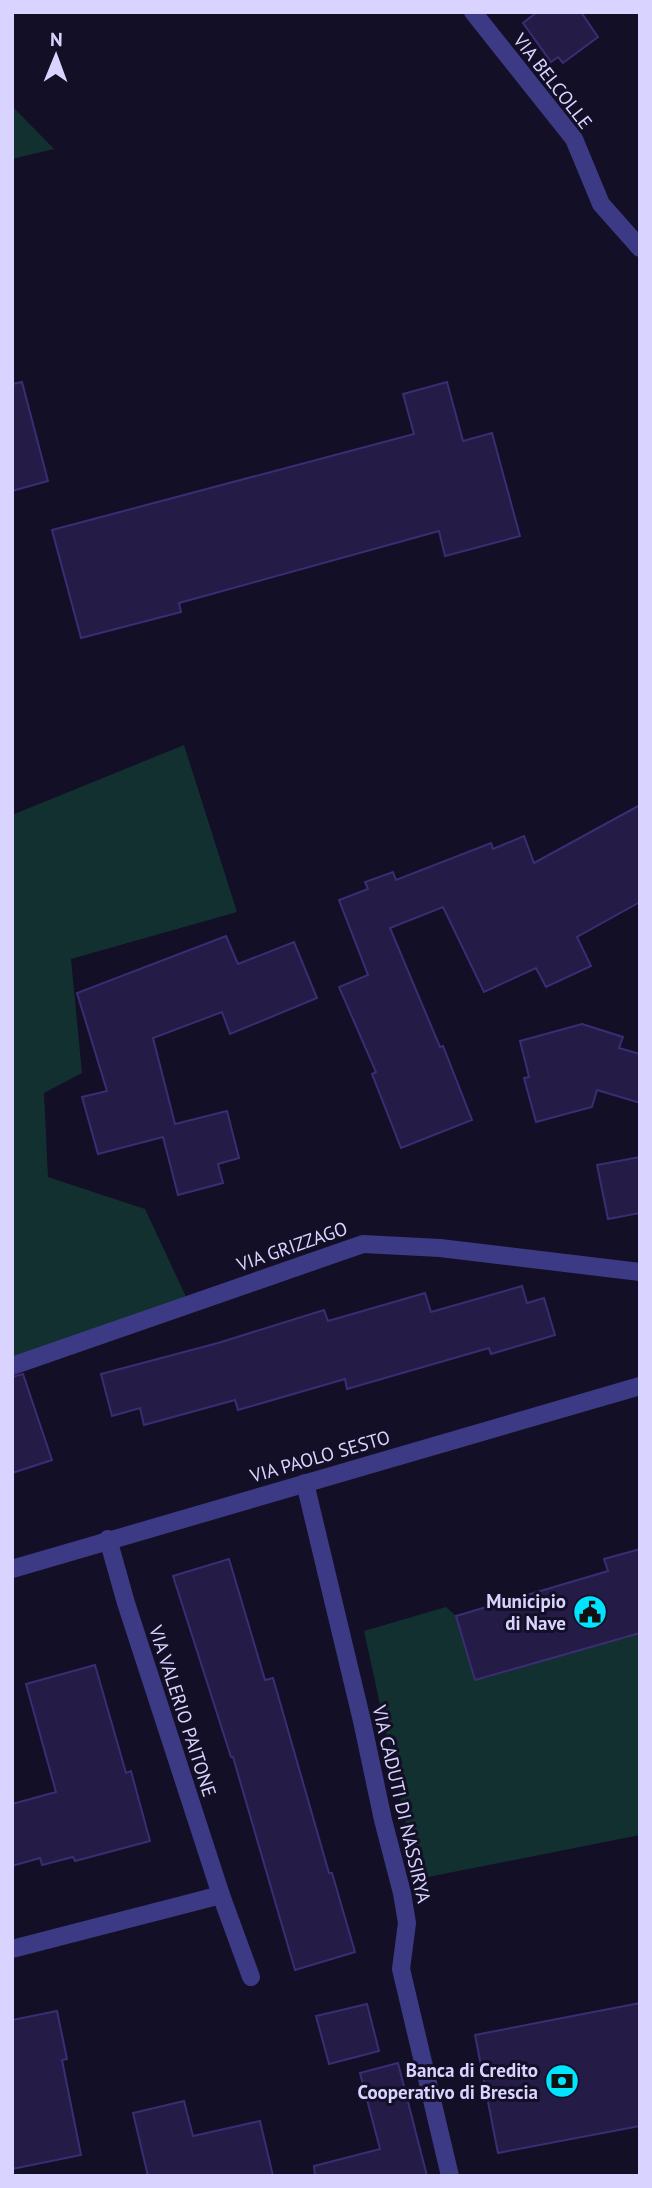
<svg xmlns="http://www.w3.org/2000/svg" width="652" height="2188" viewBox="0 0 652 2188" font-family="'PT Sans',sans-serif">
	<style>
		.green { fill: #12302f }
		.building { fill: #241b47; stroke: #3b2d73; stroke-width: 2 }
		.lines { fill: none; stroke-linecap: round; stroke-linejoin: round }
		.minor { stroke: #3d3a85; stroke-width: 18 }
		.labels { text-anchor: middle; stroke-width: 6; stroke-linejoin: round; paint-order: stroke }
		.street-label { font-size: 19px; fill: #d9d4ff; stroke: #130f26 }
		.poi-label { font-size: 19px; font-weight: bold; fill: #d9d4ff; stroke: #130f26; text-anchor: end }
	</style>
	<rect width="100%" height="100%" fill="#130f26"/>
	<g class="green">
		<path d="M12,106L54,149L12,159Z"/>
		<path d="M184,745L237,912L71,959L82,1073L44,1093L48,1177L145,1209L188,1301L12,1364V815Z"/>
		<path d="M446,1607L456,1616L475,1680L640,1633V1835L418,1879L364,1631Z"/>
	</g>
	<g class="building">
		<path d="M537,12H581L598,37L563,63L558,57L551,62L523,23Z"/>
		<path d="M22,382L48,481L12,491V384Z"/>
		<path d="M447,382L463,441L492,433L520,536L445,556L439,531L179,603L181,612L81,638L52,530L414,434L403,394Z"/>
		<path d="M640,805V902L577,937L591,966L546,987L536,968L484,992L443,907L390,928L440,1047L443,1046L472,1120L401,1148L372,1074L376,1072L339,987L368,975L339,900L368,889L365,882L393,872L396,880L491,843L493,849L524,836L534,863Z"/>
		<path d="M226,936L238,964L294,942L317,998L230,1034L222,1012L153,1038L175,1124L227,1111L239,1158L218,1164L223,1183L178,1195L163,1137L98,1154L82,1097L107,1091L77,993Z"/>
		<path d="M582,1024L623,1037L619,1048L640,1054V1103L597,1090L592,1107L536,1122L524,1078L529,1077L520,1041Z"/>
		<path d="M640,1157V1213L608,1219L597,1165Z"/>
		<path d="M522,1286L527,1303L544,1298L555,1335L491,1354L489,1348L347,1389L345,1379L238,1410L235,1400L144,1425L140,1408L112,1416L101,1374L218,1343L324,1310L328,1321L425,1293L431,1312Z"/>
		<path d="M23,1374L52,1460L12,1473V1377Z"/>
		<path d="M640,1549V1633L475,1680L456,1616L608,1571L604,1559Z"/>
		<path d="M229,1559L265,1680L273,1678L329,1873H332L355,1952L295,1970L233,1757H231L173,1576Z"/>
		<path d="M95,1665L126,1773L131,1771L150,1841L75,1861L73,1857L42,1865L40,1858L12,1866V1804L56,1792L26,1684Z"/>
		<path d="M640,2003V2126L498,2153L475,2035Z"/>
		<path d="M367,2004L379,2051L329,2064L316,2016Z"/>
		<path d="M57,2011L67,2059L62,2060L81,2155L12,2169V2020Z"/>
		<path d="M398,2063L427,2176H315L314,2166L380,2149L360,2073Z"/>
		<path d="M184,2101L193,2136L260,2121L273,2176H148L133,2113Z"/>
	</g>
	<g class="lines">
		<g class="minor">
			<path d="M473,12L574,139L601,204L640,248"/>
			<path d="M12,1366L363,1244L440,1248L640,1272"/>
			<path d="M305,1483L362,1721L383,1820L402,1893L407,1923L401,1969L450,2176"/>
			<path d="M12,1569L640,1386"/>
			<path d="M221,1895L251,1977"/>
			<path d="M12,1949L221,1895L126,1603L108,1539"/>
		</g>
	</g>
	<defs>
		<g id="civic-disc" transform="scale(1.75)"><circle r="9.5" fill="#00e5ff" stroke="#130f26"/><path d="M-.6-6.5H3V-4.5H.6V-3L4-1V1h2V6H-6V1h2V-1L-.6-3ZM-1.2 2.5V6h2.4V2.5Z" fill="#111"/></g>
		<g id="bank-disc" transform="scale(1.75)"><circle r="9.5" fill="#00e5ff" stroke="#130f26"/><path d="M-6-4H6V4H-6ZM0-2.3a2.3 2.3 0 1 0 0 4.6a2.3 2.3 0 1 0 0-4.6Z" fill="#111"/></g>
	</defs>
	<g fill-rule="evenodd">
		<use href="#civic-disc" x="590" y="1612"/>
		<use href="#bank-disc" x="562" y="2081"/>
	</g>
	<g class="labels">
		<g class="street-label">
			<text transform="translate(553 81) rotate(52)" y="7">VIA BELCOLLE</text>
			<text transform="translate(292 1246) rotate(-19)" y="7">VIA GRIZZAGO</text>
			<text transform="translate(320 1456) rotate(-16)" y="7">VIA PAOLO SESTO</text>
			<text transform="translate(183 1711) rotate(72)" y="7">VIA VALERIO PAITONE</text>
			<text transform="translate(402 1804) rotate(77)" y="7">VIA CADUTI DI NASSIRYA</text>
		</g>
		<g class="poi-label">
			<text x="566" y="1608">Municipio<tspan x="566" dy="22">di Nave</tspan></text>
			<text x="538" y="2077">Banca di Credito<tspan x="538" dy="22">Cooperativo di Brescia</tspan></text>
		</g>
	</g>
	<rect width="652" height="2188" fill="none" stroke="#d9d4ff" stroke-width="28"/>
	<g transform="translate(56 56) rotate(1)" stroke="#130f26" stroke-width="5" paint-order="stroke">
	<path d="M0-5L12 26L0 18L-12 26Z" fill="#d9d4ff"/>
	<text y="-10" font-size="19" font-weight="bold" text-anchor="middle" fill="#d9d4ff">N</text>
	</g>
</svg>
